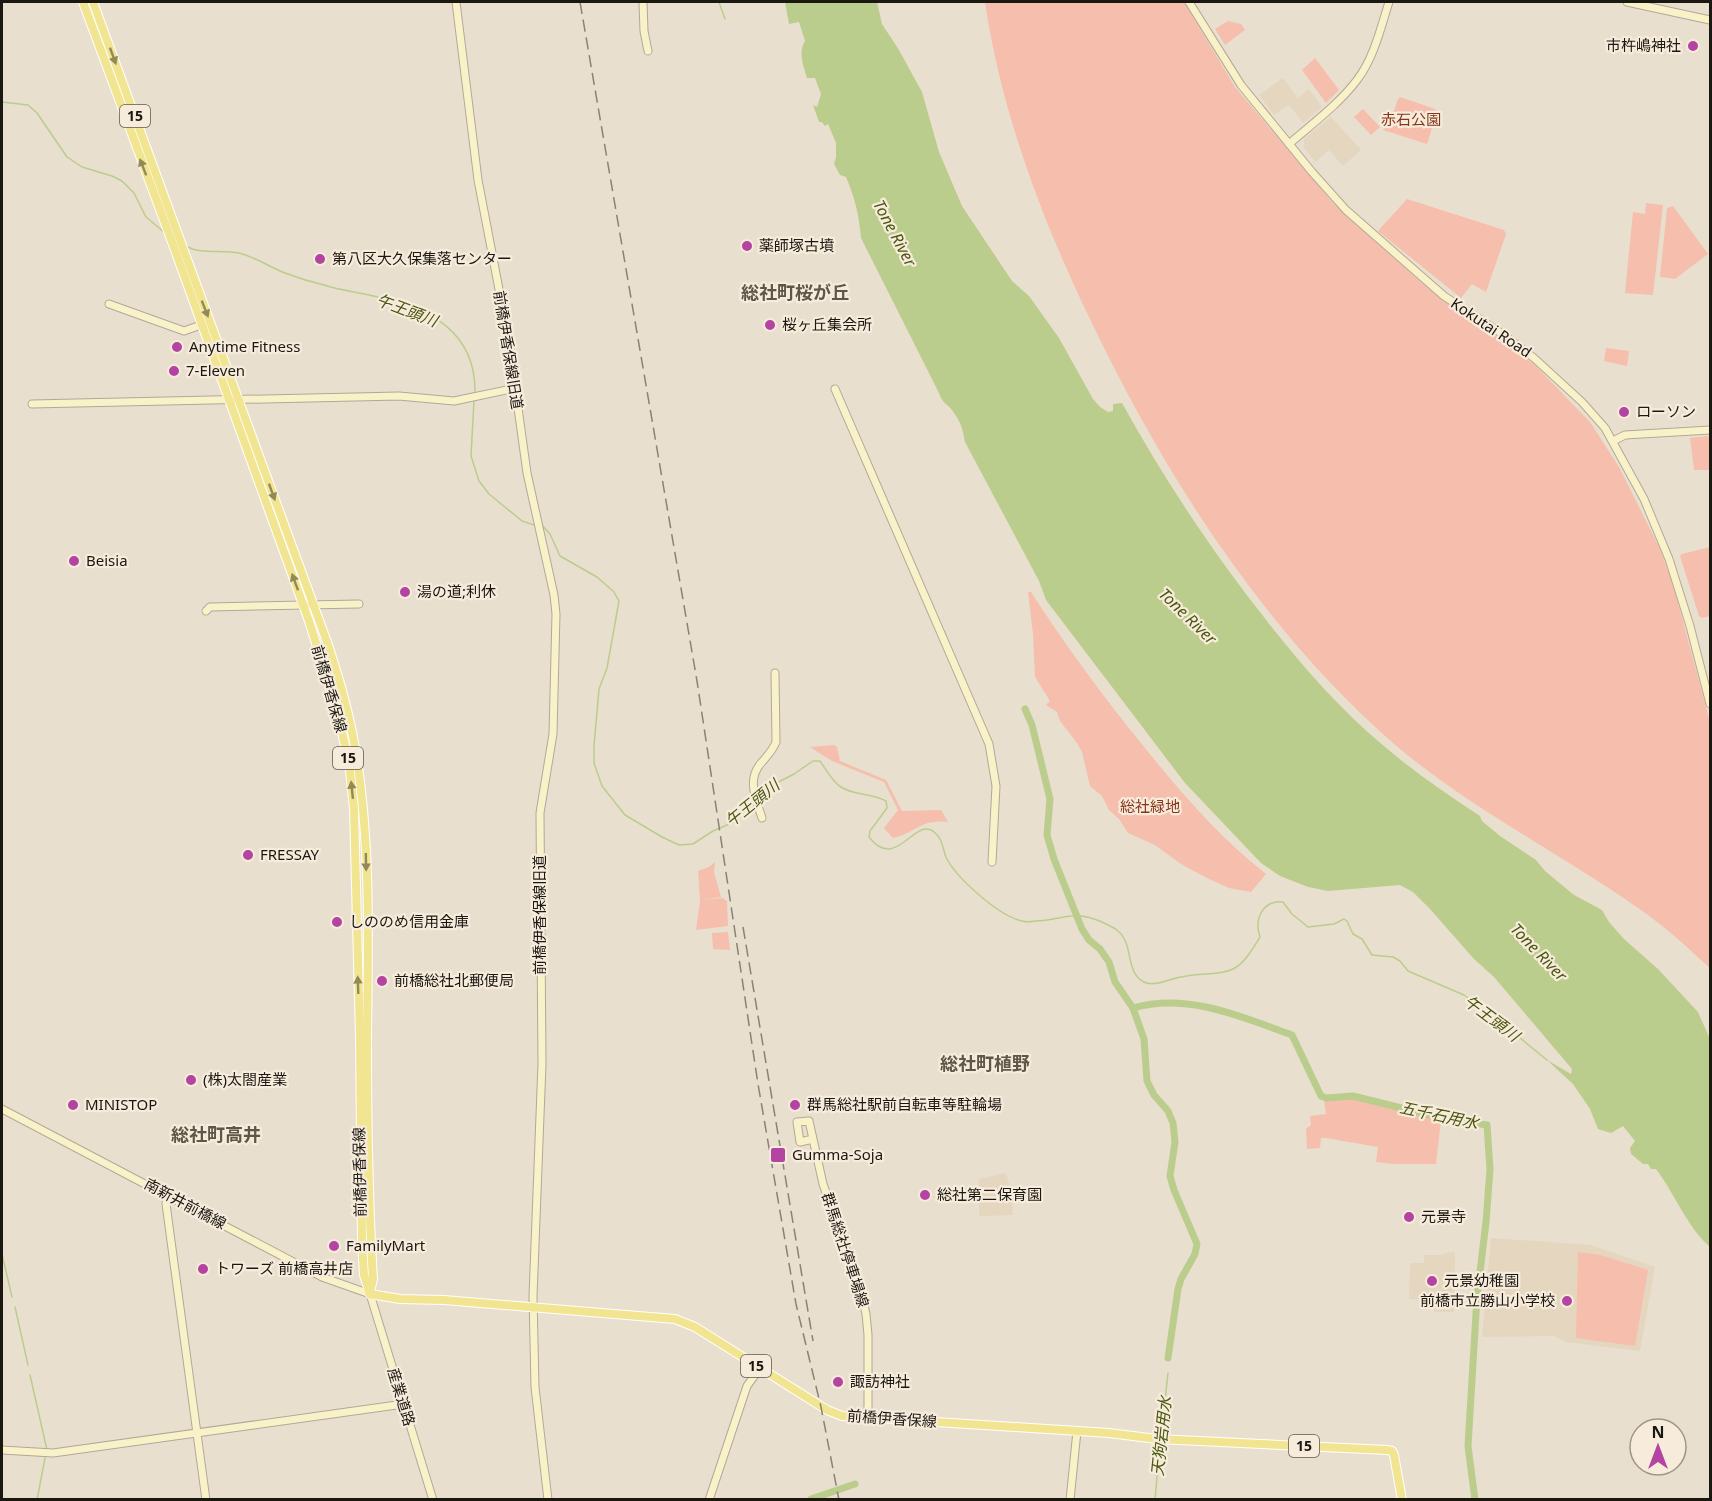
<svg xmlns="http://www.w3.org/2000/svg" width="1712" height="1501" viewBox="0 0 1712 1501" font-family="'Noto Sans','Noto Sans JP',sans-serif">
	<style>
		.built { fill: #e5d6bf }
		.green { fill: #f6beac }
		.water { fill: #bbcd8c }
		.lines { fill: none; stroke-linecap: round; stroke-linejoin: round }
		.stream { stroke: #bbcd8c; stroke-width: 1.5 }
		.canal { stroke: #bbcd8c; stroke-width: 7 }
		.secondary-casing { stroke: #b2a899; stroke-width: 9 }
		.primary-casing { stroke: #fff; stroke-width: 10 }
		.secondary { stroke: #f9f2c8; stroke-width: 7 }
		.primary { stroke: #f2e592; stroke-width: 8 }
		.rail { stroke: #898277; stroke-width: 1.5; stroke-dasharray: 12 6; stroke-linecap: butt }
		.oneway { fill: #918958 }
		.poi-dot { fill: #b444a1; stroke: #f7ecdc; stroke-width: 2 }
		.labels { text-anchor: middle; stroke-width: 4.5; stroke-linejoin: round; paint-order: stroke }
		.shield { fill: #f7ecdc; stroke: #5d584f; stroke-width: 1.5 }
		.shield-label { font-size: 14px; font-weight: bold; fill: #1b1812 }
		.poi-label { font-size: 15px; fill: #1b1812; stroke: #f7ecdc; text-anchor: start }
		.park-label { font-size: 15px; fill: #87351b; stroke: #f7ecdc }
		.street-label { font-size: 15px; fill: #1b1812; stroke: #f7ecdc }
		.water-label { font-size: 16px; font-style: italic; fill: #49570f; stroke: #f7ecdc }
		.quarter-label { font-size: 18px; font-weight: bold; fill: #5e5648; stroke: #f7ecdc }
	</style>
	<rect width="100%" height="100%" fill="#e9dfcf"/>
	<g class="built">
		<path d="M1283,78L1298,98L1309,89L1322,107L1303,123L1289,105L1274,115L1259,95Z"/>
		<path d="M1331,117L1361,150L1343,166L1329,150L1315,162L1304,148V139Z"/>
		<path d="M1006,1173L1010,1187L1013,1215L979,1216V1179Z"/>
		<path d="M1491,1238L1591,1245L1655,1267L1640,1351L1566,1342L1554,1336L1482,1337Z"/>
		<path d="M1449,1252H1455L1454,1312H1434V1300L1409,1299L1410,1263H1424V1255H1441Z"/>
	</g>
	<g class="green">
		<path d="M985,2H1184L1235,87L1332,202L1423,284L1445,301L1498,337L1535,365L1590,422L1619,467L1659,547L1673,584L1710,722V968C1690,950 1670,931 1648,915C1565,855 1471,810 1393,743C1261,627 1164,474 1089,317C1041,217 1001,111 985,2Z"/>
		<path d="M1228,21L1241,24L1245,30L1225,45L1215,29Z"/>
		<path d="M1315,58L1339,90L1326,103L1302,70Z"/>
		<path d="M1400,97L1435,109L1437,112L1427,144L1383,130L1392,117L1398,99Z"/>
		<path d="M1363,109L1380,127L1371,135L1354,117Z"/>
		<path d="M1407,199L1504,230L1506,234L1486,292L1472,284L1461,298L1378,231Z"/>
		<path d="M1646,203L1663,205L1653,295L1625,293L1633,212L1645,214Z"/>
		<path d="M1673,206L1708,254L1675,279L1660,277L1667,208Z"/>
		<path d="M1606,348L1629,351L1627,366L1604,361Z"/>
		<path d="M1708,436L1710,438V470H1694L1690,438Z"/>
		<path d="M1710,547V616L1702,618L1699,616L1680,556L1682,554Z"/>
		<path d="M1028,592H1031C1066,646 1104,698 1145,748C1181,793 1220,838 1266,874L1251,892L1229,888L1207,878L1181,864L1155,845L1128,833L1119,819L1109,810L1102,796L1090,786L1082,752L1077,743L1060,721L1057,712L1046,705L1050,701L1035,677L1033,634Z"/>
		<path d="M834,745L837,747L840,761L886,780L902,811L941,810L948,822C920,819 918,832 893,838L884,828L898,810L884,782L832,761L810,747Z"/>
		<path d="M715,862L714,872L721,897L702,900L722,898L727,901L728,926L696,930L700,901L698,871L709,867Z"/>
		<path d="M728,932L730,950L713,949L712,933Z"/>
		<path d="M1353,1097L1441,1120L1436,1164H1394L1376,1162L1378,1147L1326,1138H1321L1320,1148L1307,1149L1306,1129L1311,1125L1310,1116L1326,1114L1324,1099Z"/>
		<path d="M1578,1252L1601,1255L1648,1270L1635,1346L1576,1338Z"/>
	</g>
	<path class="water" d="M785,2H877L882,24L899,50L922,92L939,152L962,206L1012,281L1029,296L1059,338L1093,399L1100,407L1108,412L1113,411V404L1122,403C1159,470 1200,533 1246,594C1288,649 1331,702 1384,746C1414,772 1447,794 1480,816L1482,821L1500,836L1536,860L1545,871L1574,895L1602,910L1609,922L1624,939L1658,969L1698,1012L1710,1039V1247C1687,1227 1675,1194 1656,1169H1651L1648,1164H1643L1631,1154L1630,1148L1635,1141L1623,1126L1611,1133L1598,1129L1590,1109L1573,1084L1547,1060L1571,1074L1572,1069L1494,977L1474,959L1430,909L1413,892L1400,885L1328,891L1308,887L1280,876L1261,863L1185,783L1046,600L1039,581L965,442C963,431 961,422 954,413C948,403 943,405 939,393L861,238C859,215 855,198 846,177L840,175L834,164L836,157V143L828,124L825,126L822,122H819L813,105L817,107L821,94L815,78H807C803,65 798,53 805,41L799,22L789,24Z"/>
	<g class="lines">
		<g class="stream">
			<path d="M719,2L725,19"/>
			<path d="M2,102L28,105L37,113L67,157L82,167L112,176L122,181L134,193L146,217L164,232"/>
			<path d="M186,246C200,255 223,249 239,253C255,257 270,267 285,273C298,278 311,282 324,285C342,291 360,292 378,297C431,309 476,332 475,393"/>
			<path d="M474,401L471,456L479,481L489,494L522,521L534,525"/>
			<path d="M542,525L550,534L560,556L597,577L614,592L619,601L607,668L599,689L594,746V763L602,786L625,815L662,837L679,845L693,844L713,831L734,822L753,802"/>
			<path d="M758,796L767,788L794,774L813,761H820C826,769 832,782 841,787C855,796 872,793 886,801L887,808L870,831L869,837C898,875 917,808 938,836C943,842 943,850 946,857C956,878 999,916 1022,921C1026,922 1031,922 1035,921C1064,920 1072,909 1102,922C1107,925 1114,927 1118,931C1134,944 1125,973 1144,982C1150,985 1160,983 1166,981C1175,978 1184,976 1193,975C1206,973 1221,975 1233,969C1245,963 1253,948 1260,937C1254,920 1262,900 1283,902L1292,914L1308,927L1334,924L1344,919L1347,921L1353,934L1362,939L1372,955L1393,957L1400,961L1408,971L1464,995L1492,1015L1547,1060"/>
			<path d="M2,1254L12,1297"/>
			<path d="M15,1307L28,1365"/>
			<path d="M30,1375L47,1450"/>
			<path d="M1161,1435L1168,1373"/>
			<path d="M37,1500L45,1458"/>
			<path d="M1155,1500L1160,1443"/>
		</g>
		<g class="canal">
			<path d="M1025,709L1032,725L1050,799L1047,835L1054,859L1082,929L1089,940L1100,949L1109,962L1115,982L1133,1008L1144,1039L1147,1081L1154,1095L1168,1111L1173,1123L1175,1142L1170,1176L1174,1190L1197,1244L1195,1254L1181,1279L1178,1289L1168,1358"/>
			<path d="M1133,1008C1187,992 1242,1017 1292,1035L1321,1096L1326,1098L1353,1096L1446,1119L1487,1125L1490,1169L1486,1222L1477,1297L1468,1446L1475,1500"/>
			<path d="M811,1499L855,1484"/>
		</g>
		<g class="secondary-casing">
			<g id="secondary">
				<path d="M456,2L478,180L508,336L527,473L554,595L556,614L553,734L540,813L542,1064L533,1296L535,1387L548,1500"/>
				<path d="M643,2L644,31L648,51"/>
				<path d="M1189,2L1241,85L1312,172L1346,210L1444,296L1501,333L1534,358L1582,402L1605,428L1644,499L1669,559L1690,626L1710,704"/>
				<path d="M1627,2L1710,20"/>
				<path d="M1289,144C1312,124 1339,104 1357,80C1374,58 1381,27 1389,2"/>
				<path d="M109,304L184,331L201,325"/>
				<path d="M835,389L989,744L996,786L992,862"/>
				<path d="M32,404L399,396L454,401L516,388"/>
				<path d="M1613,441L1625,435L1710,430"/>
				<path d="M206,611L210,607L359,604"/>
				<path d="M762,818C756,799 746,779 762,762C768,755 773,750 776,742L775,673"/>
				<path d="M2,1109L322,1277L370,1294L433,1500"/>
				<path d="M813,1139L800,1142L797,1122L809,1121L823,1184L861,1293L866,1314L868,1335V1418"/>
				<path d="M167,1195L166,1204L206,1500"/>
				<path d="M2,1450L53,1453L404,1404"/>
				<path d="M709,1500L747,1386L760,1368"/>
				<path d="M1070,1500L1077,1431"/>
			</g>
		</g>
		<g class="primary-casing">
			<g id="primary">
				<path d="M83,2L175,250L309,621L336,707L349,762L354,809L360,1037L362,1242L364,1275L370,1294"/>
				<path d="M93,2L327,642C340,680 351,720 357,760C371,851 368,946 367,1038C367,1118 368,1199 373,1279L370,1292"/>
				<path d="M370,1294L400,1299L444,1300L675,1319L695,1327L827,1410L842,1416L1109,1433L1157,1439L1387,1450L1392,1451L1394,1455L1402,1500"/>
			</g>
		</g>
		<use href="#secondary" class="secondary"/>
		<use href="#primary" class="primary"/>
		<g class="rail">
			<path d="M580,2L697,681L758,1084L796,1304L821,1407L839,1500"/>
			<path d="M743,927L813,1341"/>
		</g>
	</g>
	<defs><path id="oneway-solid" d="M-6-.8H1V-3.2L6.5 0L1 3.2V.8H-6Z" transform="scale(1.5)"/></defs>
	<g class="oneway">
		<use href="#oneway-solid" transform="translate(113 56) rotate(70)"/>
		<use href="#oneway-solid" transform="translate(143 167) rotate(-111)"/>
		<use href="#oneway-solid" transform="translate(205 309) rotate(69)"/>
		<use href="#oneway-solid" transform="translate(272 492) rotate(70)"/>
		<use href="#oneway-solid" transform="translate(295 582) rotate(-110)"/>
		<use href="#oneway-solid" transform="translate(352 790) rotate(-96)"/>
		<use href="#oneway-solid" transform="translate(366 862) rotate(89)"/>
		<use href="#oneway-solid" transform="translate(358 985) rotate(-92)"/>
	</g>
	<g class="poi-dot">
		<circle cx="1693" cy="46" r="6"/>
		<circle cx="747" cy="246" r="6"/>
		<circle cx="320" cy="259" r="6"/>
		<circle cx="770" cy="325" r="6"/>
		<circle cx="177" cy="347" r="6"/>
		<circle cx="174" cy="371" r="6"/>
		<circle cx="1624" cy="412" r="6"/>
		<circle cx="74" cy="561" r="6"/>
		<circle cx="405" cy="592" r="6"/>
		<circle cx="248" cy="855" r="6"/>
		<circle cx="337" cy="922" r="6"/>
		<circle cx="382" cy="981" r="6"/>
		<circle cx="191" cy="1080" r="6"/>
		<circle cx="73" cy="1105" r="6"/>
		<circle cx="795" cy="1105" r="6"/>
		<rect x="770" y="1147" width="16" height="16" rx="3"/>
		<circle cx="925" cy="1195" r="6"/>
		<circle cx="1409" cy="1217" r="6"/>
		<circle cx="334" cy="1246" r="6"/>
		<circle cx="203" cy="1269" r="6"/>
		<circle cx="1432" cy="1281" r="6"/>
		<circle cx="1567" cy="1301" r="6"/>
		<circle cx="838" cy="1382" r="6"/>
	</g>
	<g class="labels">
		<g class="shield">
			<rect x="120" y="105" width="30" height="22" rx="4.5"/>
			<rect x="333" y="747" width="30" height="22" rx="4.5"/>
			<rect x="741" y="1355" width="30" height="22" rx="4.5"/>
			<rect x="1289" y="1435" width="30" height="22" rx="4.5"/>
		</g>
		<g class="shield-label">
			<text x="135" y="121">15</text>
			<text x="348" y="763">15</text>
			<text x="756" y="1371">15</text>
			<text x="1304" y="1451">15</text>
		</g>
		<g class="poi-label">
			<text x="1681" y="51" text-anchor="end">市杵嶋神社</text>
			<text x="759" y="251">薬師塚古墳</text>
			<text x="332" y="264">第八区大久保集落センター</text>
			<text x="782" y="330">桜ヶ丘集会所</text>
			<text x="189" y="352">Anytime Fitness</text>
			<text x="186" y="376">7-Eleven</text>
			<text x="1636" y="417">ローソン</text>
			<text x="86" y="566">Beisia</text>
			<text x="417" y="597">湯の道;利休</text>
			<text x="260" y="860">FRESSAY</text>
			<text x="349" y="927">しののめ信用金庫</text>
			<text x="394" y="986">前橋総社北郵便局</text>
			<text x="203" y="1085">(株)太閤産業</text>
			<text x="85" y="1110">MINISTOP</text>
			<text x="807" y="1110">群馬総社駅前自転車等駐輪場</text>
			<text x="792" y="1160">Gumma-Soja</text>
			<text x="937" y="1200">総社第二保育園</text>
			<text x="1421" y="1222">元景寺</text>
			<text x="346" y="1251">FamilyMart</text>
			<text x="215" y="1274">トワーズ 前橋高井店</text>
			<text x="1444" y="1286">元景幼稚園</text>
			<text x="1555" y="1306" text-anchor="end">前橋市立勝山小学校</text>
			<text x="850" y="1387">諏訪神社</text>
		</g>
		<g class="park-label">
			<text x="1411" y="125">赤石公園</text>
			<text x="1150" y="812">総社緑地</text>
		</g>
		<g class="street-label">
			<text transform="translate(1491 328) rotate(34)" y="5">Kokutai Road</text>
			<text transform="translate(508 350) rotate(81)" y="5">前橋伊香保線旧道</text>
			<text transform="translate(329 689) rotate(74)" y="5">前橋伊香保線</text>
			<text transform="translate(540 915) rotate(-90)" y="5">前橋伊香保線旧道</text>
			<text transform="translate(360 1172) rotate(-91)" y="5">前橋伊香保線</text>
			<text transform="translate(185 1204) rotate(28)" y="5">南新井前橋線</text>
			<text transform="translate(845 1250) rotate(72)" y="5">群馬総社停車場線</text>
			<text transform="translate(401 1397) rotate(73)" y="5">産業道路</text>
			<text transform="translate(892 1419) rotate(4)" y="5">前橋伊香保線</text>
		</g>
		<g class="water-label">
			<text transform="translate(895 233) rotate(62)" y="6">Tone River</text>
			<text transform="translate(407 310) rotate(21)" y="6">午王頭川</text>
			<text transform="translate(1188 616) rotate(44)" y="6">Tone River</text>
			<text transform="translate(752 803) rotate(-39)" y="6">午王頭川</text>
			<text transform="translate(1539 952) rotate(46)" y="6">Tone River</text>
			<text transform="translate(1492 1018) rotate(37)" y="6">午王頭川</text>
			<text transform="translate(1439 1115) rotate(12)" y="6">五千石用水</text>
			<text transform="translate(1161 1436) rotate(-84)" y="6">天狗岩用水</text>
		</g>
		<g class="quarter-label">
			<text x="795" y="299">総社町桜が丘</text>
			<text x="985" y="1070">総社町植野</text>
			<text x="216" y="1141">総社町高井</text>
		</g>
	</g>
	<rect width="1712" height="1501" fill="none" stroke="#1b1812" stroke-width="6"/>
	<g transform="translate(1658 1447)"><circle r="28" fill="#f7ecdc" stroke="#9f978b" stroke-width="1.5"/>
	<path d="M0-4.5L10 22L0 15L-10 22Z" fill="#b444a1"/>
	<text y="-9" font-size="16" font-weight="bold" text-anchor="middle" fill="#1b1812">N</text>
	</g>
</svg>
